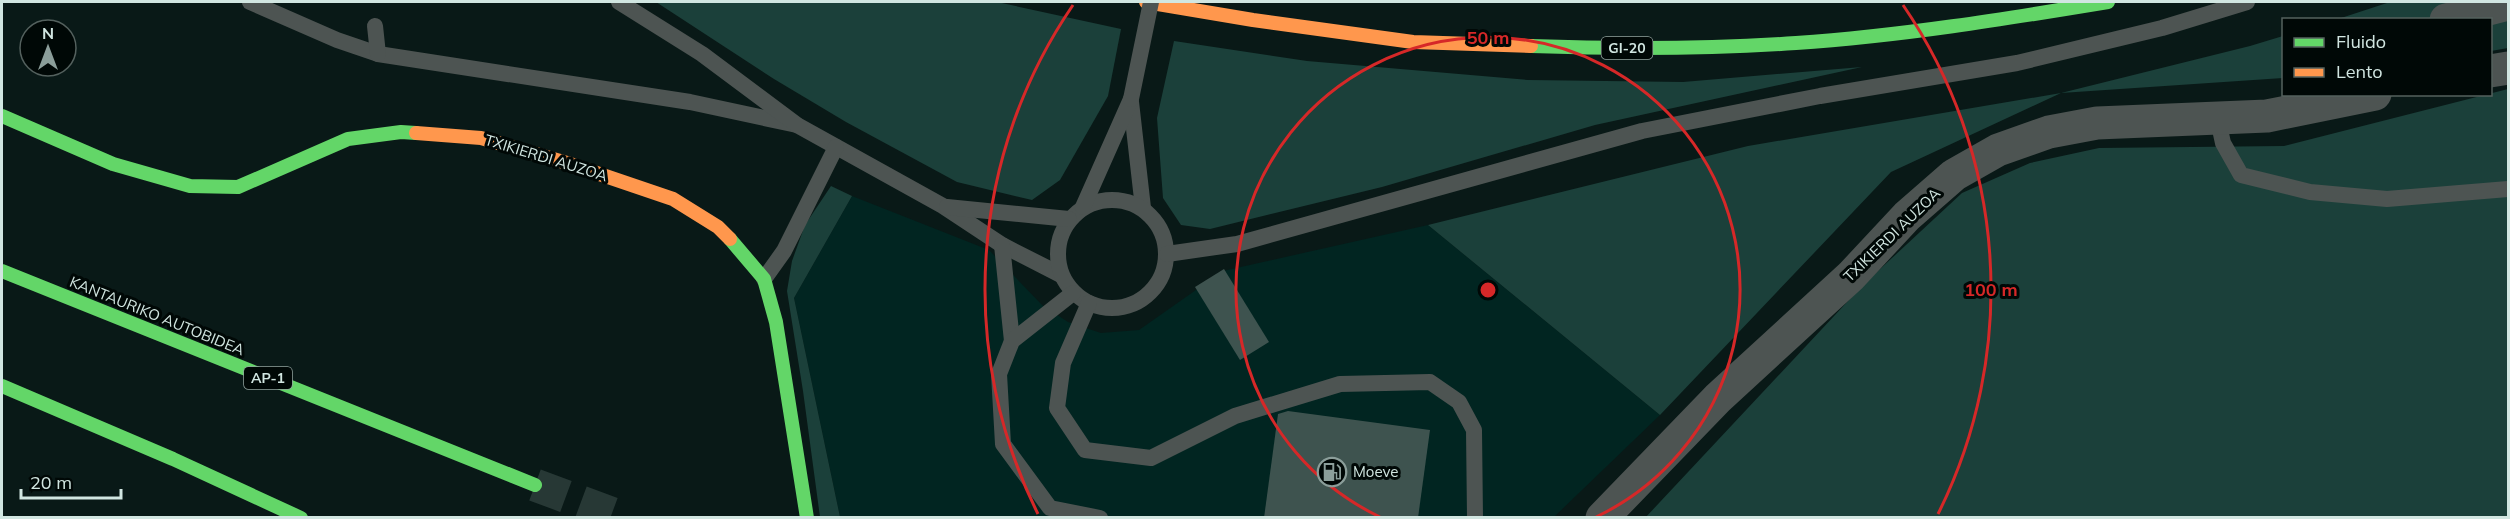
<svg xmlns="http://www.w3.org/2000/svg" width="2510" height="519" viewBox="0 0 2510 519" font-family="Mulish,sans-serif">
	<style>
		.built { fill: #012521 }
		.green { fill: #1b403a }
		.building { fill: #3e534f }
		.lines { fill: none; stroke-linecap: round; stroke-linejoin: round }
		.highway-tunnel { stroke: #273835; stroke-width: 33; stroke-dasharray: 33 16; stroke-linecap: butt }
		.lane { stroke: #4d5452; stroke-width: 16 }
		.street { stroke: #4d5452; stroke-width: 33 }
		.fast { stroke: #63d668; stroke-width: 14 }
		.slow { stroke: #ff974d; stroke-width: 14 }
		.lane-bridge { stroke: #4d5452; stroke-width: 16 }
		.ring { fill: none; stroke: #d62828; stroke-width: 3 }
		.labels { text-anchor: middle; stroke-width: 6; stroke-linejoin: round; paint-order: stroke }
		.shield { fill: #000806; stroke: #92a39f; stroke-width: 1.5 }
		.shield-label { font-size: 14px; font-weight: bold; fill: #d1e6e1 }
		.street-label { font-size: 15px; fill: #d1e6e1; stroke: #000806 }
		.poi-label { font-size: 15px; fill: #d1e6e1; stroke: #000806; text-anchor: start }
		.centre { fill: #d62828; stroke: #000806; stroke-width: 3 }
		.ring-label { font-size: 18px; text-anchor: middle; font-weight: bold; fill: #d62828; stroke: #000806; stroke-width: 6; stroke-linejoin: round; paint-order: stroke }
	</style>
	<rect width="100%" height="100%" fill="#091917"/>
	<path class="built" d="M852,196L989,250L1042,305L1068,322L1101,333L1139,330L1223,271L1428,225L1660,415L1554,517H840L794,298Z"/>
	<g class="green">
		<path d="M656,2H997L1121,29L1108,96L1060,180L1032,200L957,182L846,122L774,79Z"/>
		<path d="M2390,2H2508V48L2491,51L2490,20H2335Z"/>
		<path d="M2283,36V78L2061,93L1891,172L1660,415L1428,225L1748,146L2061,93L2250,46Z"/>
		<path d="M1174,41L1307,61L1528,80L1683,82L1862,67L1595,125L1382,187L1210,229L1181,225L1163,198L1157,118Z"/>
		<path d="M2508,89V517L1645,518L1864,284L1962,193L2030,163L2099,148L2284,146Z"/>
		<path d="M831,186L852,196L794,298L840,517H820L803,391L787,291L792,261L805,225Z"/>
	</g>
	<g class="building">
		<path d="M1224,269L1269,342L1240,360L1195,287Z"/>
		<path d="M1288,411L1430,430L1418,518H1264L1278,414Z"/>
	</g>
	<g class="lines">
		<path class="highway-tunnel" d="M535,485L624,518"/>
		<g class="lane">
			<path d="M250,2L337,40L378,54L690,102L797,125"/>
			<path d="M619,2L702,54L797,125L943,206L1002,245L1061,275"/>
			<path d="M375,26L378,54"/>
			<path d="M1131,102L1143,208"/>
			<path d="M2218,120L2223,143L2241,175L2310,192L2387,199L2508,189"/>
			<circle cx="1112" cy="254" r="54"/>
			<path d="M947,207L1069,219"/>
			<path d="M1083,207L1131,99"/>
			<path d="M1002,245L1012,341"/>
			<path d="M1167,254L1237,244L1642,131L1820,96L2017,63L2162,28L2247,2"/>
			<path d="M764,279L784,251L836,147"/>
			<path d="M1073,293L1012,341L999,374L1003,444L1050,508L1100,518"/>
			<path d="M1089,303L1063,363L1057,408L1085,450L1151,458L1235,416L1340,384L1430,382L1459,402L1474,430L1475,518"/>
		</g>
		<g class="street">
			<path d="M2446,20L2508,4"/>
			<path d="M2490,71L2508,68"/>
			<path d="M1602,518L1718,398L1851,276L1907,216L1954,175L1998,150L2049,132L2097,123L2267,116L2375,94"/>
		</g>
		<g class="fast">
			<path d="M1531,46C1619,49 1708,49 1796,43C1900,36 2005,19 2108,2"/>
			<path d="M2,116L113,164L190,186L238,187L348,139L401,132L416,133"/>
			<path d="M730,239L764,279L776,322L807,518"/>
			<path d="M2,271L535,485"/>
			<path d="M2,386L173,459L301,518"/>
		</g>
		<g class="slow">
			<path d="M1146,2L1253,20L1413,42L1531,46"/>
			<path d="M416,133L481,138L567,163L673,199L718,227L730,239"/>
		</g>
		<path class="lane-bridge" d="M1131,99L1151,2"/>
	</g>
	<g class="ring">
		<path d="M1380 517A252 252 0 1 1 1596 517"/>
		<path d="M1038 514A503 503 0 0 1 1073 5M1903 5A503 503 0 0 1 1938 514"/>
	</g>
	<defs>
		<g id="fuel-ring" transform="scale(1.5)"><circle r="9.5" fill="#000806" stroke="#8b9e9a" stroke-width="1.5"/><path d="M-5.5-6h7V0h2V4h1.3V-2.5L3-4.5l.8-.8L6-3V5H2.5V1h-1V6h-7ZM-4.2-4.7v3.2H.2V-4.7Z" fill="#8b9e9a"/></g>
	</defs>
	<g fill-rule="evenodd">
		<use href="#fuel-ring" x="1332" y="472"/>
	</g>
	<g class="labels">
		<g class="shield">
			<rect x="1601.5" y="37" width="51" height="22" rx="4.5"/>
			<rect x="244" y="367" width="48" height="22" rx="4.5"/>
		</g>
		<g class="shield-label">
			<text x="1627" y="53">GI-20</text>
			<text x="268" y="383">AP-1</text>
		</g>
		<g class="street-label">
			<text transform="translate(546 158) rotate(17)" y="5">TXIKIERDI AUZOA</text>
			<text transform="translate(1892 235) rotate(-44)" y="5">TXIKIERDI AUZOA</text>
			<text transform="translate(157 316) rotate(22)" y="5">KANTAURIKO AUTOBIDEA</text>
		</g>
		<g class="poi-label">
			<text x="1353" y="477">Moeve</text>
		</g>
	</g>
	<circle cx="1488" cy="290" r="9" class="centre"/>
	<g class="ring-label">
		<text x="1488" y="44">50 m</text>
		<text x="1991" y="296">100 m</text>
	</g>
	<rect width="2510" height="519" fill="none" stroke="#d1e6e1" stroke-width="6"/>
	<rect x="2282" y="18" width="210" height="78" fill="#000806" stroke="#54615e" stroke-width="1.5"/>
	<rect x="2294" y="38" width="30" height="9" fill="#63d668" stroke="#54615e" stroke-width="1.5"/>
	<text x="2336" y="48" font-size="18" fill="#d1e6e1">Fluido</text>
	<rect x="2294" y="68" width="30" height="9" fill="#ff974d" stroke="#54615e" stroke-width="1.5"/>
	<text x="2336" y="78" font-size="18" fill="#d1e6e1">Lento</text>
	<g transform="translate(48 48)"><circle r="28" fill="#000806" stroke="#54615e" stroke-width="1.5"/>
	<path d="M0-4.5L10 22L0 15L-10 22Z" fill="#8b9e9a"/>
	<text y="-9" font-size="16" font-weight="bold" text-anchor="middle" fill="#d1e6e1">N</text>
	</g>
	<path d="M21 489v9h100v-9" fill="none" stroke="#d1e6e1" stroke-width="3"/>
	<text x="30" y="489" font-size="18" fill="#d1e6e1" stroke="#000806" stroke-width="4.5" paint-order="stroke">20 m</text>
</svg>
